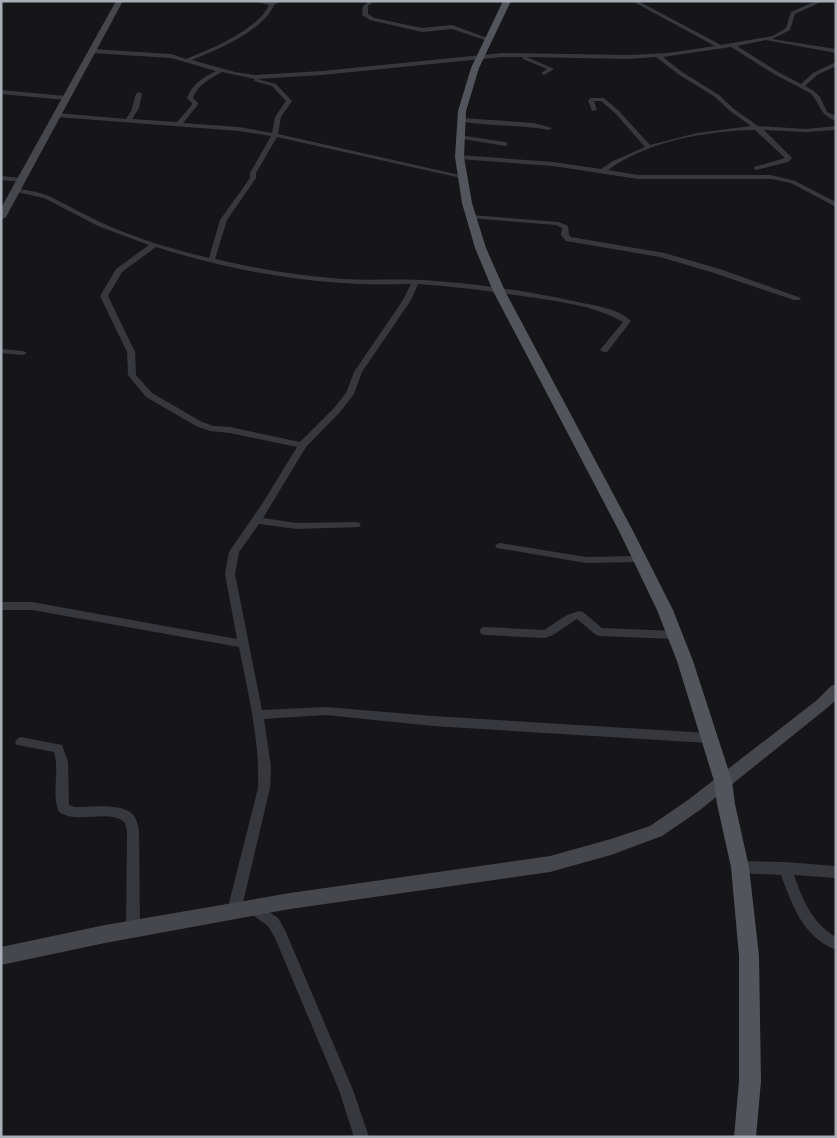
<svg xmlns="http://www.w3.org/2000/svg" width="837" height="1138" viewBox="0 0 837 1138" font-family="Jost,sans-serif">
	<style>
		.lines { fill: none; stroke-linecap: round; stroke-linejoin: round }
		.street { fill: #37383d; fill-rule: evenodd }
		.secondary { fill: #45474d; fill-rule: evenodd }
		.primary { fill: #53555c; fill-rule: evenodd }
	</style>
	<rect width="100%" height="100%" fill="#161618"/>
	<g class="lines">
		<g class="street">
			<path d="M253,1H282L274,5C263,31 217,50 192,60L235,72L255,75L322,71L502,53L629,55L668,53L715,46L632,1H638L721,45L773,36L786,28L791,12L816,1H823L795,14L790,30L772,39L836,49V53L766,40L737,46L778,72L801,84L813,73L836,62V66L817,75L805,86L814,91L820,97L827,112L836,116V121C817,113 822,105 810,93L774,74L731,47L663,57L682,72L719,95L734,109L758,126L806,129L836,126V130L806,132L764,130L792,158L788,162L756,170L754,169V167L785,158L755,130C706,131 648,141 608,170L638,175H771L795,181L836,202V207L791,183L771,179H638L553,166L459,159L456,157L459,155L553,162L601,169L613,161L645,147L615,113L601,101H594L597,110L592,111L588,100L591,98H604L619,111L650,145L697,133L751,126L730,111L715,97L678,74L656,57L629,59L527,57L554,69L544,75L541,73L547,69L523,59V57H502L322,75L257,79L276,84L292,101L281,117L278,134L464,176L461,178L277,137L256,173V178L227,220L215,259C257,269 300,276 343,279C374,281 404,278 435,281C482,284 531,292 578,302C595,306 618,308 631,321L607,352H604L600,350L623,322C594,305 555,301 522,296C488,291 453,286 418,284L411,300L362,372L354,394L340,412L306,447L263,518L297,523L356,522L359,523L361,525L359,527L297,529L259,524L239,552L235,574L262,710L326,707L433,716L708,733L712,735L714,738L712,741L708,743L433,726L326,715L264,719L271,767L270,788L241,911L239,915L234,917L229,915L227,911L258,788C260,741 248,693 239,647L32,610H1V602H32L237,639L225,574L229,552L264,501L297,447L230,433L210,431L196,426L146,397L128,375L127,352L100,296L116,269L149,245L98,226L44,198L12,191C16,188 21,190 26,190C49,193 65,205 86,215C124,235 167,248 209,258L220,220L250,178V173L271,136L239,131L57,117L54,115L57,113L126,119L131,111L136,94L139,92L142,94L139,108L132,119L177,122L191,106L192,103L187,98C192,84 204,77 216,71L171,58L92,53L89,51L92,49L171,54L186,59C211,49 258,30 269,5ZM222,72L255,79L254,81L272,86L286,101L275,117L272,133L239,127L183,123L197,106L198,103L193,98C197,85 211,78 222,72ZM156,247C216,266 279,279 342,283C365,285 388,284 411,284L403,300L354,372L346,393L334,408L300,442L230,427L214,426L202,422L152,393L136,375L135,352L108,296L122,272Z"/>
			<path d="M369,1H374L368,6V14L374,18L422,28L452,25L490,39L485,40L452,29L422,32L370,20L362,15L363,6Z"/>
			<path d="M1,90L66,96L69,98L66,100L1,94Z"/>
			<path d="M461,118L534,123L552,128L549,130C520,124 489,127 459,121L458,120Z"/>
			<path d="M459,135L505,142L508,144L505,146L457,138L456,137Z"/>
			<path d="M1,176L21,178L24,180L21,182L1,180Z"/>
			<path d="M471,215L559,222L568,226L569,235L571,237L664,253L720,269L801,298L800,300H794L714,273L660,257L566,241L561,235L562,228L556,225L469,218V216Z"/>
			<path d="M1,349L23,351L27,353L23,355L1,353Z"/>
			<path d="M500,543L586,557L640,556L645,559L640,562L586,563L497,548L495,546L497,544Z"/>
			<path d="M579,611L583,612L602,628L675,631L679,632L680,635L679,638L675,639L600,636L596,635L577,619L553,635L545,638L485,635L481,634L480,631L481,628L485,627L544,630L567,615Z"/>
			<path d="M21,737L62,745L68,762L69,805L75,807C90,807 125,802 134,816C137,820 138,826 139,831L140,929L138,933L133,935L128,933L126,929L127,831L125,823C110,808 78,825 59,812C51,795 60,771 54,752L17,745L15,742L17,739Z"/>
			<path d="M740,861L785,862L836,866V878L794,875C803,901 812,923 836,937V950C803,937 792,905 781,875L740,873L736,871L734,867L736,863Z"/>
			<path d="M252,901L278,918L285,930L353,1090L369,1137H354L339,1090L275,938L268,926L247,911L246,907L247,903Z"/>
		</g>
		<g class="secondary">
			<path d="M116,1H123L6,217L1,220V208Z"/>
			<path d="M836,684V700L827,708L700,810L662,836L611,855L550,872L290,909L105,943L1,965V947L105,925L290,893L550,856L611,839L650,826L688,800L817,700L831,686Z"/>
		</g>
		<path class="primary" d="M503,1H511L479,68L466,111L464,157L472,203L486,248L505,291L633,531L673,610L693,661L732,781L735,804L749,867L759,956L761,1081L756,1137H734L739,1081V956L731,867L717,804L714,781L677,661L657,610L619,531L493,291L475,248L462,203L455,157L458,111L471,68Z"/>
	</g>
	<rect width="837" height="1138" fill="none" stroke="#a8adb8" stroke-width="5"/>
</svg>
